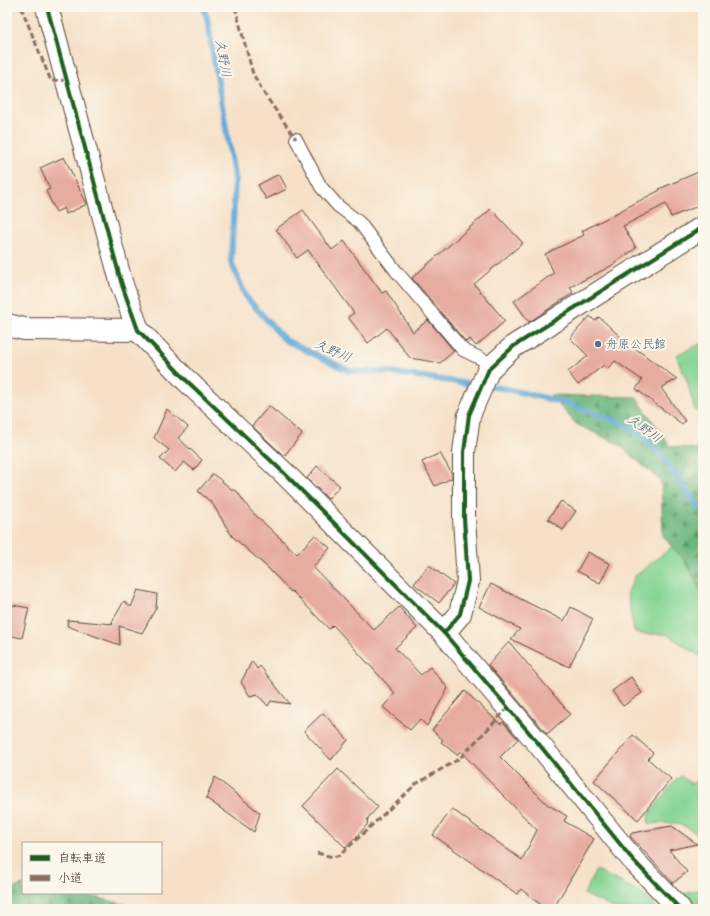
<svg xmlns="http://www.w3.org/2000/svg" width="710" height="916" viewBox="0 0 710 916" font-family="Pangolin,'Klee One',sans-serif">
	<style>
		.green { fill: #84d493; stroke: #607f58 }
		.forest { fill: url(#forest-firs); stroke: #53704e }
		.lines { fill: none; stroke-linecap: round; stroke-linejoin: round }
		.stream { stroke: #5ea7d5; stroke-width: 6 }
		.building { fill: #e7aca0 }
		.service-casing { stroke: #574538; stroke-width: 14 }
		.minor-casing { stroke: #574538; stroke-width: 24 }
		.tertiary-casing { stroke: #574538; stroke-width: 24 }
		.service { stroke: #fff; stroke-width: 12 }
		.minor { stroke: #fff; stroke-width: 22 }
		.tertiary { stroke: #fff; stroke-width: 22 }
		.quiet { stroke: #8d6e63; stroke-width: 3; stroke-dasharray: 6 3; stroke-linecap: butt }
		.cycleway-casing { stroke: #fbf7ec; stroke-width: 6 }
		.cycleway { stroke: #1b5e20; stroke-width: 4 }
		.service-dot { fill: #5c6f8a; stroke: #fbf7ec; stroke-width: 1.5 }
		.labels { text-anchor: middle; stroke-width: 4; stroke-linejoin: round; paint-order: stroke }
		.service-label { font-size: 12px; fill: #4e5e75; stroke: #fbf7ec; text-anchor: start }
		.water-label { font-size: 13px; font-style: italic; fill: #495c67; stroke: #fbf7ec }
	</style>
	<defs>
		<pattern id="forest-firs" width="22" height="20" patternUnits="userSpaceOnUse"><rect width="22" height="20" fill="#6bb67d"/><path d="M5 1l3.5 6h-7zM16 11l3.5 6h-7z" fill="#599466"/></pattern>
	</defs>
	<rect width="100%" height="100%" fill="#fbf7ec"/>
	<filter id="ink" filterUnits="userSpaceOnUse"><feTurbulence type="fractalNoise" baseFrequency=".025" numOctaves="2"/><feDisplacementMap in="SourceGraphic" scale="8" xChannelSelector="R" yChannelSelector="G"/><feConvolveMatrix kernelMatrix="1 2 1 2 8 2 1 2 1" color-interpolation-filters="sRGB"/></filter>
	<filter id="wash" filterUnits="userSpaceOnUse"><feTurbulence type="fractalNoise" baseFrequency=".012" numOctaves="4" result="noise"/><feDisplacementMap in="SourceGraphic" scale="16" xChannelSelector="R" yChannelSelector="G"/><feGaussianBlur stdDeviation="0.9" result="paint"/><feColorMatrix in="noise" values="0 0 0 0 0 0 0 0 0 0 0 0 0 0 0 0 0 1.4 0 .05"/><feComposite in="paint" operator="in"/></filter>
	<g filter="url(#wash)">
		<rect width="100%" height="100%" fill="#f6e1c8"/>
		<g class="green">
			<path d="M703,343V414L695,410L687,381L676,355Z"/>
			<path d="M672,547L683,558L703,594V658L666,634H641L634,631L627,593L635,576Z"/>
			<path d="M681,776L691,784L703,778V839C685,822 672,822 649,824L648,816L675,781Z"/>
			<path d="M596,870L640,892L658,909H615L584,894Z"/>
			<path d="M703,887V909H687L683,894L702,889Z"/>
		</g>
		<g class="forest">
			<path d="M550,395L636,397L670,446L703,450V594L683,558L672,547L663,536L661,481L618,444L576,424Z"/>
			<path d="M23,884V893H78L135,907L137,909H7V892Z"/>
		</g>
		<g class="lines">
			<g class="stream">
				<path d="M203,7L207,18L235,181L231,262L246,297L285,340L349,371L389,372L477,385"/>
				<path d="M486,386L507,389L569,404L627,425L659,452L703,514"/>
			</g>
		</g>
		<g id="blocks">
			<g class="building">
				<path d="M64,157L87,204L66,214L64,208L56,212L46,191L50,189L40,168Z"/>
				<path d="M703,170V204L671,217L666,204L623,226L636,248L611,266L570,287L573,293L529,322L514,301L554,273L545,254L584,235L582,231L660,190L659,189Z"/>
				<path d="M279,174L287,189L266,199L258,185Z"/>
				<path d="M491,209L523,243L474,284L505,321L476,346L470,339L466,342L412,278Z"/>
				<path d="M303,210L332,250L344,241L382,293L386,291L413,332L428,320L454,351L440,363L410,358L387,328L368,343L348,317L354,313L308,250L297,258L276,229Z"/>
				<path d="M590,316L595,321L599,317L625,341L677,379L661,388L685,421L682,424L636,389L642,380L615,361L607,369L604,365L578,385L568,372L588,356L570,338Z"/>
				<path d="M269,406L302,434L284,456L252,426Z"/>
				<path d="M167,409L188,427L178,438L202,460L194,470L184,462L175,472L160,459L169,450L154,438Z"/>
				<path d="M440,453L452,474V478L435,486L422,462Z"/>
				<path d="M317,466L340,486L328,499L307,478Z"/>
				<path d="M213,474L234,491L236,490L250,510L297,554L315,535L330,548L313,567L374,630L399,607L417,628L395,648L421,675L430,667L448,688L427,726L420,719L410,730L383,707L395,693L333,625L329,629L292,591L291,592L268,568L232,536L212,503L198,491Z"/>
				<path d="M561,501L576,511L563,530L548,519Z"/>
				<path d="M588,552L610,564L600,583L577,571Z"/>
				<path d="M429,565L454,584L439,603L414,584Z"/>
				<path d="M491,584L564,621L571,607L593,619L569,667L511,639L520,629L479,607Z"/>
				<path d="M138,590L157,594L156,608L142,633L119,626L120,645L67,626L68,620L113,624H111L124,601L131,607Z"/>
				<path d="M7,604L29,608L22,638L7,635Z"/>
				<path d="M509,642L570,714L547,734L488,665Z"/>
				<path d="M252,661L257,669L260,666L290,704L271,701L268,706L257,694L250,696L241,682Z"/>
				<path d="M631,677L642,693L623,706L612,691Z"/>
				<path d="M465,691L500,724L503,722L518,739L500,757L547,804L567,816L564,821L594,839L553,909H546L521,889L517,894L433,835L452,809L522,860L537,830L460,751L457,755L441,742L443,740L432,730Z"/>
				<path d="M323,713L348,740L331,760L304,731Z"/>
				<path d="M633,735L653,753L648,759L671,779L638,820L594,781Z"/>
				<path d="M338,769L378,807L368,818L367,825L346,848L303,806Z"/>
				<path d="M215,777L260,813L254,832L206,798Z"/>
				<path d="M672,826L697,844L669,850L687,872L673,883L630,836L632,833Z"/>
			</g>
		</g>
	</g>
	<g filter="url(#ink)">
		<use href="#blocks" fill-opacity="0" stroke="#574538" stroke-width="1"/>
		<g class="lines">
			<g class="service-casing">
				<path id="service" d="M296,139L321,187L338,206L359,222L396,271L463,350L494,365"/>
			</g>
			<g class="minor-casing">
				<path id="minor" d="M444,633L460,614L468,581L464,518V452L469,415L489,369L514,346L703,227"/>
			</g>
			<g class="tertiary-casing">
				<g id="tertiary">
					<path d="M47,7L122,285L138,330L186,380L285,474L444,633L538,743L633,860L680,909"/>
					<path d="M7,325L24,329L138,330"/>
				</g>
			</g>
			<use href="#service" class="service"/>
			<use href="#minor" class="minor"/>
			<use href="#tertiary" class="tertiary"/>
			<g class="quiet">
				<path d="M21,7L51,81L66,80"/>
				<path d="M235,7L253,74L265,95L296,139"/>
				<path d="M317,853L333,857L340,855L416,784L459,759L508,708"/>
			</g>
			<g class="cycleway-casing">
				<g id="cycleway">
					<path d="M47,7L122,285L138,330L186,380L285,474L444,633L538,743L633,860L680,909"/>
					<path d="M444,633L460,614L468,581L464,518V452L469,415L489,369L514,346L703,227"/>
				</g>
			</g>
			<use href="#cycleway" class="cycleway"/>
		</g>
	</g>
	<circle class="service-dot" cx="598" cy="344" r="4"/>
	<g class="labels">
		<g class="service-label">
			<text x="606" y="348">舟原公民館</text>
		</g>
		<g class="water-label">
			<text transform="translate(224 58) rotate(80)" y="5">久野川</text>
			<text transform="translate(333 350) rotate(24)" y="5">久野川</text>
			<text transform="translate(645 428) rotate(36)" y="5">久野川</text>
		</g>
	</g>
	<rect width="710" height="916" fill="none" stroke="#fbf7ec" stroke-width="24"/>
	<rect x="22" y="842" width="140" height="52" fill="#fbf7ec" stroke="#aea59a"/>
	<rect x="30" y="855" width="20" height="6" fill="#1b5e20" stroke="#aea59a"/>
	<text x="58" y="862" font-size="12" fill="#3b2a1e">自転車道</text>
	<rect x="30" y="875" width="20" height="6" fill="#8d6e63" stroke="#aea59a"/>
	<text x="58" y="882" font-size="12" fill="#3b2a1e">小道</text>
</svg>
